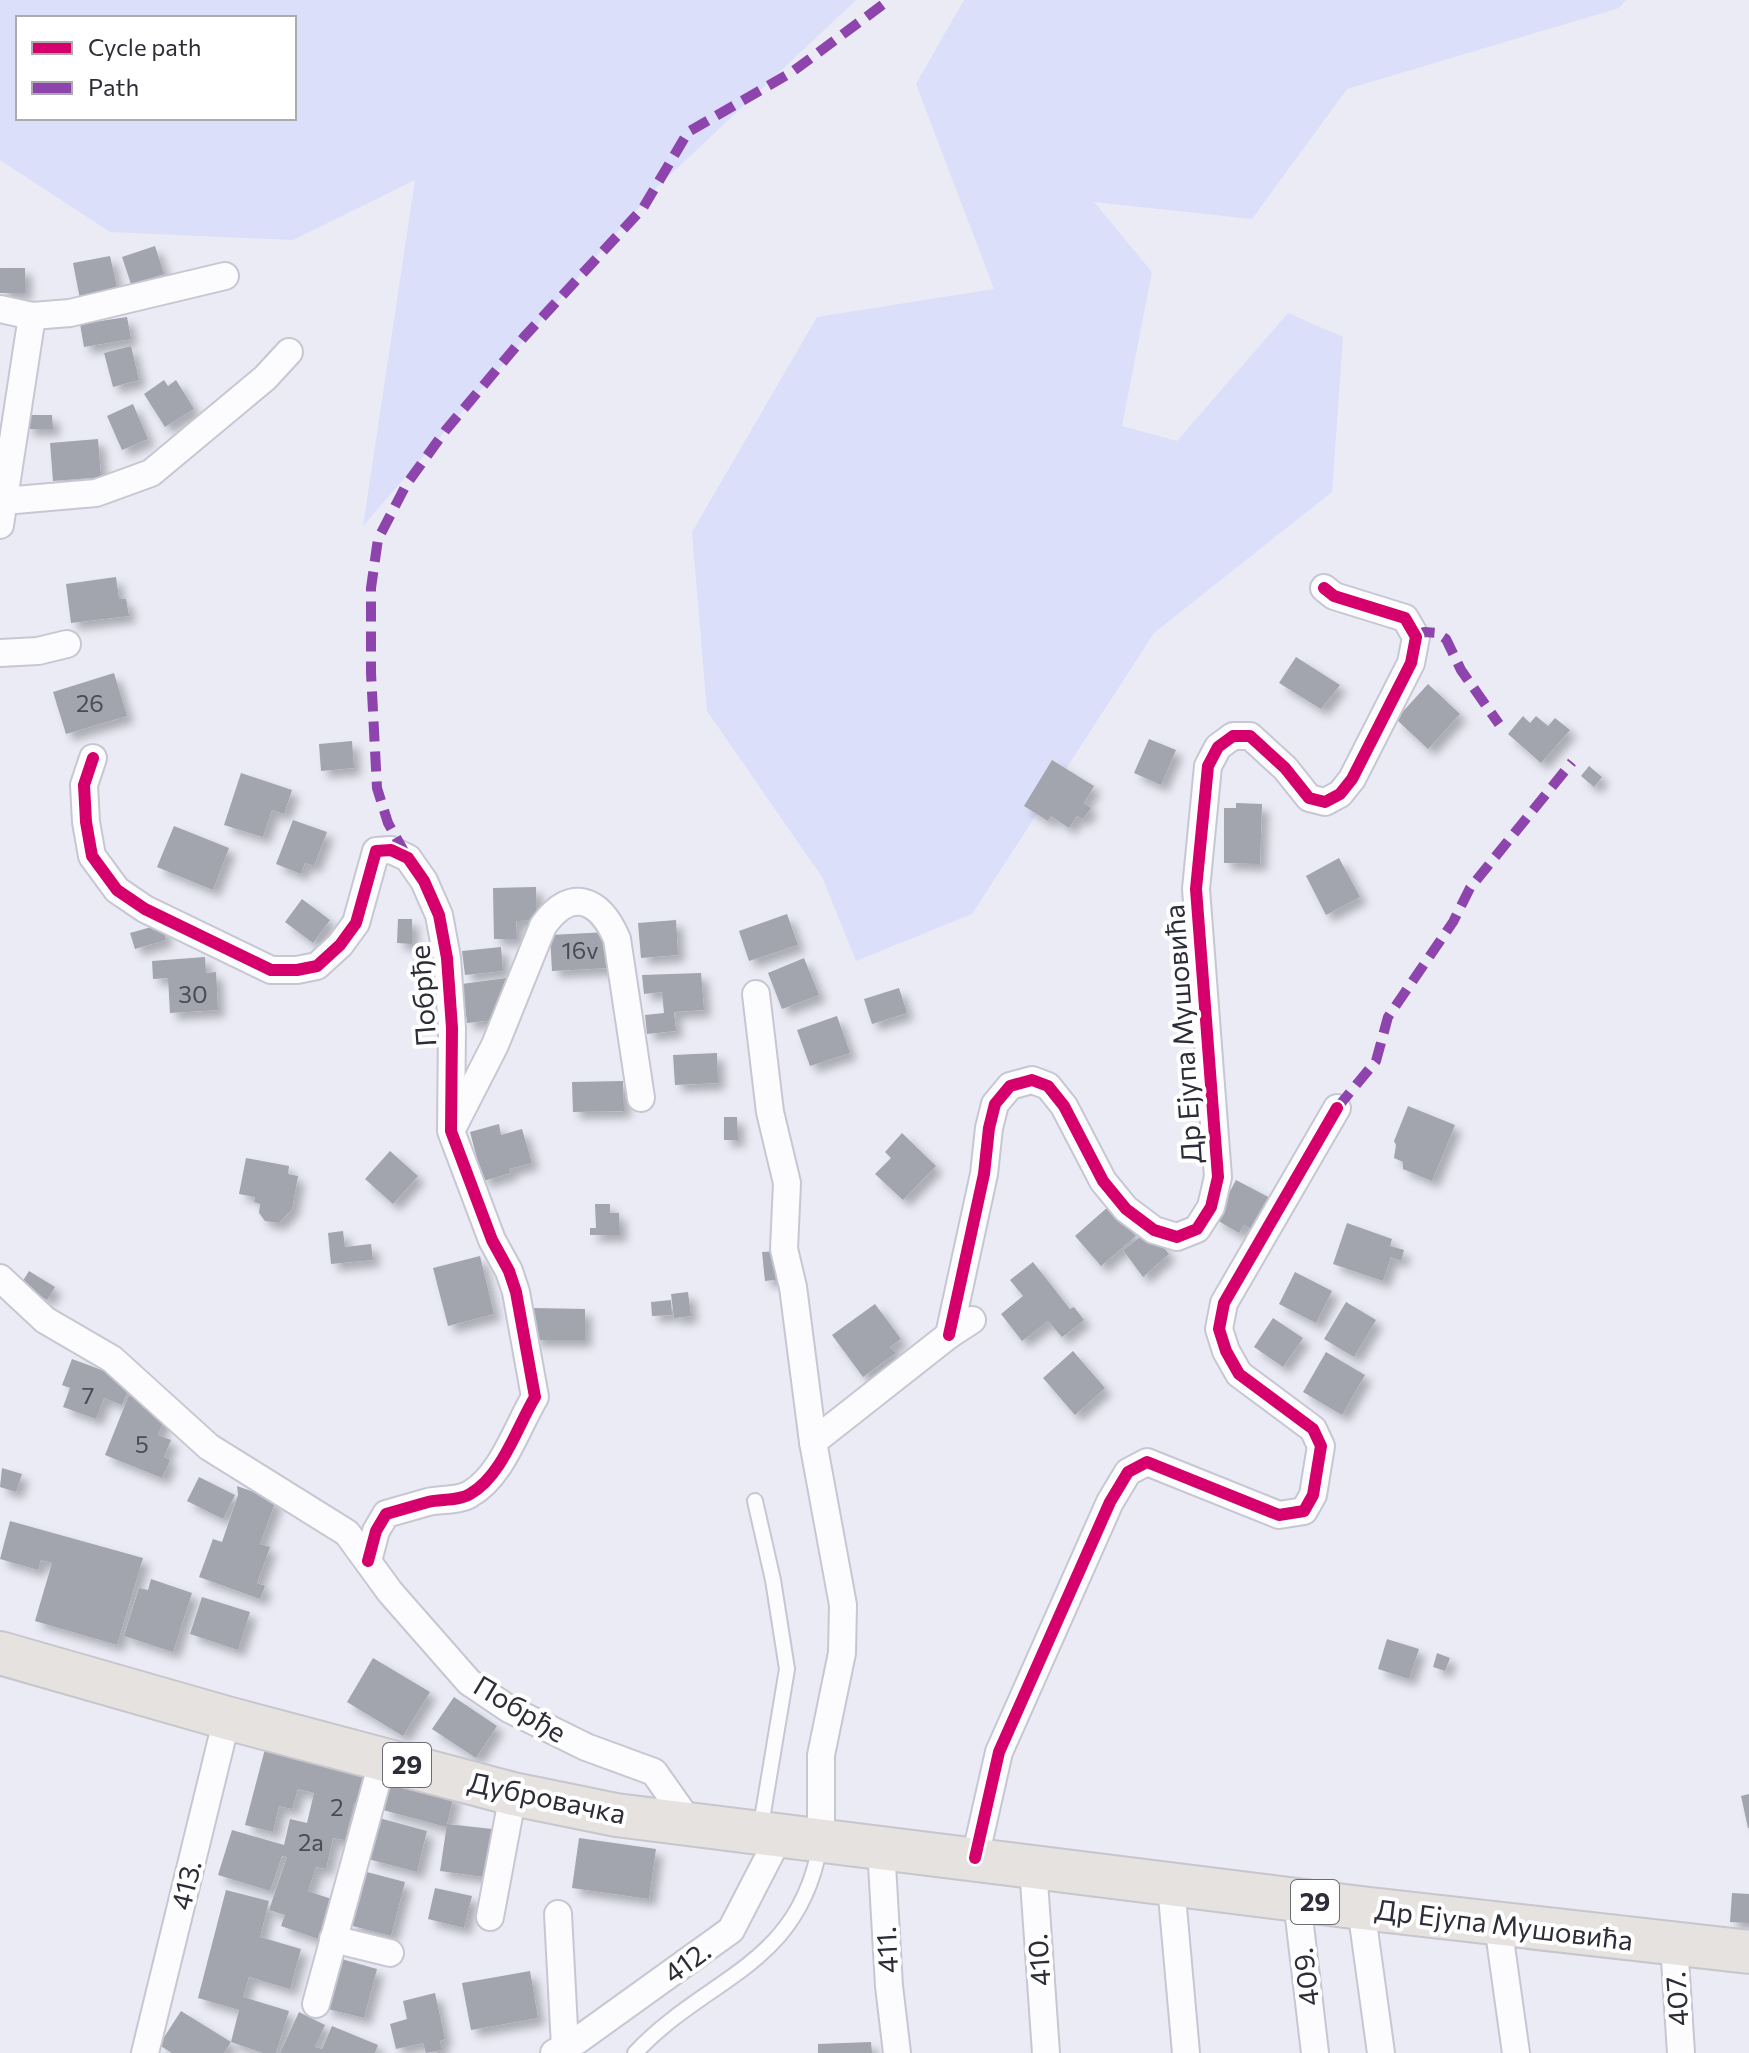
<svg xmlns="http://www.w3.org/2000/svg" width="1749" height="2053" viewBox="0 0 1749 2053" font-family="Commissioner,sans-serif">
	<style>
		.green { fill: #dcdffa; fill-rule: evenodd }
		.building { fill: #a2a4ae; filter: url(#shadow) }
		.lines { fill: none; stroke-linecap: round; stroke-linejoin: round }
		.lane-casing { stroke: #c6c7d2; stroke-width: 18 }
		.street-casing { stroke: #c6c7d2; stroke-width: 30 }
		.primary-casing { stroke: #c6c6cc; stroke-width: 46 }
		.lane { stroke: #fcfcfe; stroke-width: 14 }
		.street { stroke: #fcfcfe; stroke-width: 26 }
		.primary { stroke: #e6e2df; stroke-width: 42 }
		.quiet { stroke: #8e44ad; stroke-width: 10; stroke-dasharray: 20 10; stroke-linecap: butt }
		.cycleway-casing { stroke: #fff; stroke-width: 17 }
		.cycleway { stroke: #d6006c; stroke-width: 12 }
		.labels { text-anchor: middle; stroke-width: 8; stroke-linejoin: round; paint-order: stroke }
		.number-label { font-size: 24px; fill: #4a4b56 }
		.shield { fill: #fff; stroke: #6b6c74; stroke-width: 2 }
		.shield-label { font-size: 26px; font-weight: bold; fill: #2c2d39 }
		.street-label { font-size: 28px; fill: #2c2d39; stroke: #fff }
	</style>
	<defs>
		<filter id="shadow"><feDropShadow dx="7" dy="7" stdDeviation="4" flood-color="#0004"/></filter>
	</defs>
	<rect width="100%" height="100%" fill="#eaebf5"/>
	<g class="green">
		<path d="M0,0H856L654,190L363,526L415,180L293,240L110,232L0,160ZM294,18V118H18V18Z"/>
		<path d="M964,0H1626L1619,8L1347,89L1252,219L1094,202L1152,272L1122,426L1177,441L1288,313L1343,337L1332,492L1154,633L972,914L856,961L822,877L707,711L692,532L817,317L994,289L916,84Z"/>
	</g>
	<g class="building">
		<path d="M155,246L164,274L131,284L122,257Z"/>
		<path d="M110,256L119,296L81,304L73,263Z"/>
		<rect x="0" y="268" width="25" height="25"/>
		<path d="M127,317L131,339L84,347L80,324Z"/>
		<path d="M131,346L139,380L113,387L104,353Z"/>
		<path d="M164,380L168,386L176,380L194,409L165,427L144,394Z"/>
		<path d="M133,404L148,439L122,450L107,416Z"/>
		<path d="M26,415H52L53,429H26Z"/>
		<path d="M98,439L101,477L53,481L50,443Z"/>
		<path d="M116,577L119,599H126L129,616L71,623L66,584Z"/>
		<path d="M1296,657L1340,685L1321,709L1279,683Z"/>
		<path d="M114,673L127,716L66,734L53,692Z"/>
		<path d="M1428,684L1460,714L1428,749L1396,719Z"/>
		<path d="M1523,716L1530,723L1536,716L1548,726L1555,718L1570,730L1541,763L1508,734Z"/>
		<path d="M1149,739L1176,750L1161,785L1134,773Z"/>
		<path d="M352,741L354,768L321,771L319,744Z"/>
		<path d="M1052,760L1094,786L1084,803L1091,808L1083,819L1077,816L1069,828L1051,816L1048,821L1024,806Z"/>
		<path d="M1589,766L1602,777L1594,787L1581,776Z"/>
		<path d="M241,773L292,790L284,814L272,810L263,837L224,825Z"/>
		<path d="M1236,803L1262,804L1260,864L1224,863V808H1236Z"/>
		<path d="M293,820L327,832L314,866L305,863L301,874L276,864Z"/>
		<path d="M174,826L229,848L213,890L157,867Z"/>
		<path d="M1339,858L1360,897L1326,915L1306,876Z"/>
		<path d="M536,887L537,920L516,921L517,939H494L493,888Z"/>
		<path d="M302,899L330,920L313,943L285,922Z"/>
		<path d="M787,914L798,945L749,961L739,931Z"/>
		<path d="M398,919H412V944L397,943Z"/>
		<path d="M676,920L678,955L641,958L638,923Z"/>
		<path d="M162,924L166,940L135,949L130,933Z"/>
		<path d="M608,932L610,968L552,971L550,935Z"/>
		<path d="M501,947L503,971L465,975L462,951Z"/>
		<path d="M205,957L206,973L216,972L218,1010L170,1013L168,978L153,979L152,961Z"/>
		<path d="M804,958L819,995L782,1009L768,973Z"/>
		<path d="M701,973L704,1010L674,1012L676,1031L647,1034L645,1015L664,1013L662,992L644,994L642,975Z"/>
		<path d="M506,978L509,1004L501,1019L467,1023L462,984Z"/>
		<path d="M899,988L907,1013L872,1024L864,999Z"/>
		<path d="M837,1016L850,1053L810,1066L797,1030Z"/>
		<path d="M717,1053L718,1083L675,1085L673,1055Z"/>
		<path d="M623,1081L624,1111L573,1112L572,1082Z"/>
		<path d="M1408,1106L1455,1125L1432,1181L1403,1169V1162L1394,1158L1396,1145L1394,1141Z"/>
		<path d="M724,1117H737L738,1140H724Z"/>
		<path d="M499,1124L501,1135L522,1129L532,1163L509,1169L511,1173L483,1181L470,1132Z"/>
		<path d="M902,1133L936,1166L903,1200L875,1174L891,1158L885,1152Z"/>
		<path d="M390,1151L418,1176L393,1204L365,1179Z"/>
		<path d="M246,1158L289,1166L288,1174L298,1176L292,1209L279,1223L265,1221L259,1213L260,1204L254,1202L255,1197L239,1194Z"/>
		<path d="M1236,1180L1274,1200L1257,1232L1244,1225L1239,1233L1215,1219Z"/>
		<path d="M595,1204H610V1213H619L620,1235H590V1228H596Z"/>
		<path d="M1109,1206L1136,1236L1101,1266L1075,1236Z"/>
		<path d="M1347,1223L1392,1239L1390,1246L1404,1250L1401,1261L1391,1257L1383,1281L1333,1264Z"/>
		<path d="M1149,1230L1169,1254L1143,1277L1123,1250Z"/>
		<path d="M343,1231L345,1247L371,1244L373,1260L331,1264L328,1233Z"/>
		<path d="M778,1251L782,1279L765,1281L762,1252Z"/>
		<path d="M480,1256L494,1314L448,1326L433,1268Z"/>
		<path d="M1033,1262L1070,1309L1074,1307L1084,1320L1062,1337L1048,1321L1022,1341L1001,1314L1023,1296L1010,1280Z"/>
		<path d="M29,1271L55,1287L47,1300L21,1284Z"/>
		<path d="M1295,1272L1332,1291L1316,1323L1279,1304Z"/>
		<path d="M688,1292L691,1316L674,1318L671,1294Z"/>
		<path d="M671,1300L672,1315L652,1316L651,1302Z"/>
		<path d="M1346,1302L1376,1320L1354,1357L1324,1339Z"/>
		<path d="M875,1304L901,1339L890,1347L896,1353L863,1377L832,1335Z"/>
		<path d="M533,1308L585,1309V1340H533Z"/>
		<path d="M1273,1318L1303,1338L1283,1367L1254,1347Z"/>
		<path d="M1073,1351L1105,1388L1075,1415L1043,1378Z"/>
		<path d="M1326,1352L1365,1375L1342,1415L1303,1392Z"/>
		<path d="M72,1359L126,1379L128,1390L122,1405L104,1398L96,1419L63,1407L70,1388L62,1385Z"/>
		<path d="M129,1395L168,1411L158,1435L171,1440L164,1457L170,1460L162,1478L105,1455Z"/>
		<path d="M2,1468L22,1474L16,1492L0,1487Z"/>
		<path d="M199,1477L235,1495L223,1519L187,1501Z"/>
		<path d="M237,1486L276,1500L260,1544L270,1547L257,1583L265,1586L260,1599L199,1577L213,1539L222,1542L238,1495Z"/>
		<path d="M10,1521L143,1558L117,1645L35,1621L52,1563L41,1560L38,1570L0,1559Z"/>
		<path d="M151,1579L192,1593L173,1652L124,1636L139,1588L148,1590Z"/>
		<path d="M202,1597L250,1612L238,1650L190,1634Z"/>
		<path d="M1387,1639L1419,1649L1409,1679L1378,1669Z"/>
		<path d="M1437,1653L1450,1658L1445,1671L1433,1667Z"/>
		<path d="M373,1658L430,1692L403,1736L347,1702Z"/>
		<path d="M454,1697L497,1726L476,1758L432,1729Z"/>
		<path d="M265,1749L375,1777L367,1807L354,1803L345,1840L333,1838L326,1869L316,1867L308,1891L337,1901L324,1941L281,1926L285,1915L269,1910L287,1857L282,1856L270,1891L218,1875L232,1830L284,1845L290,1819L307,1823L314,1793L298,1789L292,1809L279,1806L273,1832L245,1825Z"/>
		<path d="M391,1779L454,1795L447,1824L492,1829L485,1877L440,1871L447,1824L446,1827L383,1810Z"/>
		<path d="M1749,1794V1828H1748L1741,1796Z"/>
		<path d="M379,1818L427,1831L417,1872L368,1859Z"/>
		<path d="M579,1838L656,1849L649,1899L572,1888Z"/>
		<path d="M363,1871L405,1882L391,1936L349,1925Z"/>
		<path d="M435,1888L472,1896L464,1928L428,1919Z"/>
		<path d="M226,1890L269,1901L260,1937L301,1949L290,1989L249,1977L243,1997L289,2011L276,2053H263L231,2042L239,2010L198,1998Z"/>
		<path d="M1732,1893L1749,1894V1923L1730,1922Z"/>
		<path d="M338,1958L377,1969L364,2018L324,2008Z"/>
		<path d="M530,1971L538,2018L471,2030L462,1983Z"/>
		<path d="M435,1993L445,2039L440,2041L442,2050L426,2053L423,2043L396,2049L390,2024L407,2019L403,2001Z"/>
		<path d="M181,2011L231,2042L224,2053H172L159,2045Z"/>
		<path d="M299,2012L325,2025L315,2047L322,2049L332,2026L378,2045L375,2053H280Z"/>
		<path d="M871,2042L872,2053H818V2044Z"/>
	</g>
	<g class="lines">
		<g class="lane-casing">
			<g id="lane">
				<path d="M755,1501L773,1580L787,1669L760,1831"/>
				<path d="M635,2053C708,1975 798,1968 820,1845"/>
			</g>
		</g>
		<g class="street-casing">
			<g id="street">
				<path d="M0,309L32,316L70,313L225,276"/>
				<path d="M4,501L96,493L151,473L265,378L289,352"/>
				<path d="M0,525L32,316"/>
				<path d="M0,653L38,651L67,644"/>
				<path d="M93,758L84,785L86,822L92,856L117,890L145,909L271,970H297L317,966L340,945L356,923L376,851L391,850L408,858L424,881L439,915L447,958L452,1028L451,1131L492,1240L509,1271L516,1292L535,1397C517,1427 502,1476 470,1494C459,1501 441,1499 428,1502C414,1506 400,1510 386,1514L376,1531L368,1561"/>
				<path d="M756,994L770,1112L787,1183L784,1249L793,1287L813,1442L843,1605L842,1653L821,1755V1840"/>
				<path d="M453,1127L495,1045L543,926C571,886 600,899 617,939L641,1098"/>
				<path d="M0,1278L45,1320L112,1359L209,1447L347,1533L390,1592L469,1682L509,1709L586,1747L654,1772L692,1826"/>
				<path d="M949,1335L984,1174L989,1128L995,1104L1010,1086L1032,1080L1048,1086L1064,1106L1103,1181L1126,1209L1154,1230L1177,1237L1197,1229L1211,1207L1218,1177L1196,889L1208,766L1218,747L1233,736H1250L1285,768L1309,798L1325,802L1340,794L1352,779L1411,663L1416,637L1405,618L1334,596L1324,588"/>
				<path d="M813,1442L949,1335L972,1320"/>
				<path d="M881,1847L889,1986L897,2053"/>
				<path d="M975,1858L999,1752L1110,1502L1128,1472L1147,1462L1279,1515L1304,1511L1313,1495L1321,1446L1313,1429L1239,1374L1226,1351L1219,1329L1224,1303L1337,1108"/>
				<path d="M1033,1867L1046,2053"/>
				<path d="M1171,1885L1186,2053"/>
				<path d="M1297,1900L1315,2053"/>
				<path d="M1361,1908L1381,2053"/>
				<path d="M558,1914L565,2047"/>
				<path d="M490,1917L513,1794"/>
				<path d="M1498,1925L1516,2053"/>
				<path d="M333,1939L390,1953"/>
				<path d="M1674,1944L1681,2053"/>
				<path d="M316,2004L383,1759"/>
				<path d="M145,2053L227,1718"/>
				<path d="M554,2053L578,2040L731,1930L780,1835"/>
			</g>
		</g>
		<g class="primary-casing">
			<path id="primary" d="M0,1653L227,1718L513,1794L616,1815L1361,1908L1749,1952"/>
		</g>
		<use href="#lane" class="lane"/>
		<use href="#street" class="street"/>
		<use href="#primary" class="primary"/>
		<g class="quiet">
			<path d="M1416,637L1424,632L1437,633L1446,639L1461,670L1499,724"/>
			<path d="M406,855L388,823L377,788L371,673V588L378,539L406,485L445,431L524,337L643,208L688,132L792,72L889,0"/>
			<path d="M1337,1108L1376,1061L1388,1017L1453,922L1470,888L1572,762"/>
		</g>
		<g class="cycleway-casing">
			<g id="cycleway">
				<path d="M93,758L84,785L86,822L92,856L117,890L145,909L271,970H297L317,966L340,945L356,923L376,851L391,850L408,858L424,881L439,915L447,958L452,1028L451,1131L492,1240L509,1271L516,1292L535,1397C517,1427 502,1476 470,1494C459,1501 441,1499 428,1502C414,1506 400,1510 386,1514L376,1531L368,1561"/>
				<path d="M949,1335L984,1174L989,1128L995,1104L1010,1086L1032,1080L1048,1086L1064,1106L1103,1181L1126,1209L1154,1230L1177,1237L1197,1229L1211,1207L1218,1177L1196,889L1208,766L1218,747L1233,736H1250L1285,768L1309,798L1325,802L1340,794L1352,779L1411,663L1416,637L1405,618L1334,596L1324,588"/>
				<path d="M975,1858L999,1752L1110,1502L1128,1472L1147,1462L1279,1515L1304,1511L1313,1495L1321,1446L1313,1429L1239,1374L1226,1351L1219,1329L1224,1303L1337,1108"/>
			</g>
		</g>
		<use href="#cycleway" class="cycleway"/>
	</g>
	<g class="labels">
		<g class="number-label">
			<text x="90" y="712">26</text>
			<text x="580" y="959">16v</text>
			<text x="193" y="1003">30</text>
			<text x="88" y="1404">7</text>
			<text x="142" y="1453">5</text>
			<text x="337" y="1816">2</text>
			<text x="311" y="1851">2a</text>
		</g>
		<g class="shield">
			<rect x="383" y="1743" width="48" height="44" rx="6"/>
			<rect x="1291" y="1880" width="48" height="44" rx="6"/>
		</g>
		<g class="shield-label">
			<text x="407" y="1774">29</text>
			<text x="1315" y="1911">29</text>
		</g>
		<g class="street-label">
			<text transform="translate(423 996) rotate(-94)" y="10">Побрђе</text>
			<text transform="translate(1183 1034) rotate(-94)" y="10">Др Ејупа Мушовића</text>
			<text transform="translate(520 1709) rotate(31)" y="10">Побрђе</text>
			<text transform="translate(547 1798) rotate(12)" y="10">Дубровачка</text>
			<text transform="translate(186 1885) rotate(-76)" y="10">413.</text>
			<text transform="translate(1504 1925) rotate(7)" y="10">Др Ејупа Мушовића</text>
			<text transform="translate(887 1950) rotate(-93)" y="10">411.</text>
			<text transform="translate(1039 1960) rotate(-94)" y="10">410.</text>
			<text transform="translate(687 1962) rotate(-36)" y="10">412.</text>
			<text transform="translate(1306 1977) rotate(-97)" y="10">409.</text>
			<text transform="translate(1677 1999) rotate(-94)" y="10">407.</text>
		</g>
	</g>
	<rect x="16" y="16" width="280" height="104" fill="#ffffff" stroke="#ababb0" stroke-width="2"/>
	<rect x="32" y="42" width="40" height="12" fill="#d6006c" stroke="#ababb0" stroke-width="2"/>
	<text x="88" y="56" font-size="24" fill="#2c2d39">Cycle path</text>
	<rect x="32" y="82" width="40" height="12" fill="#8e44ad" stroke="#ababb0" stroke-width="2"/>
	<text x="88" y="96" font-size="24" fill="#2c2d39">Path</text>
</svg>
